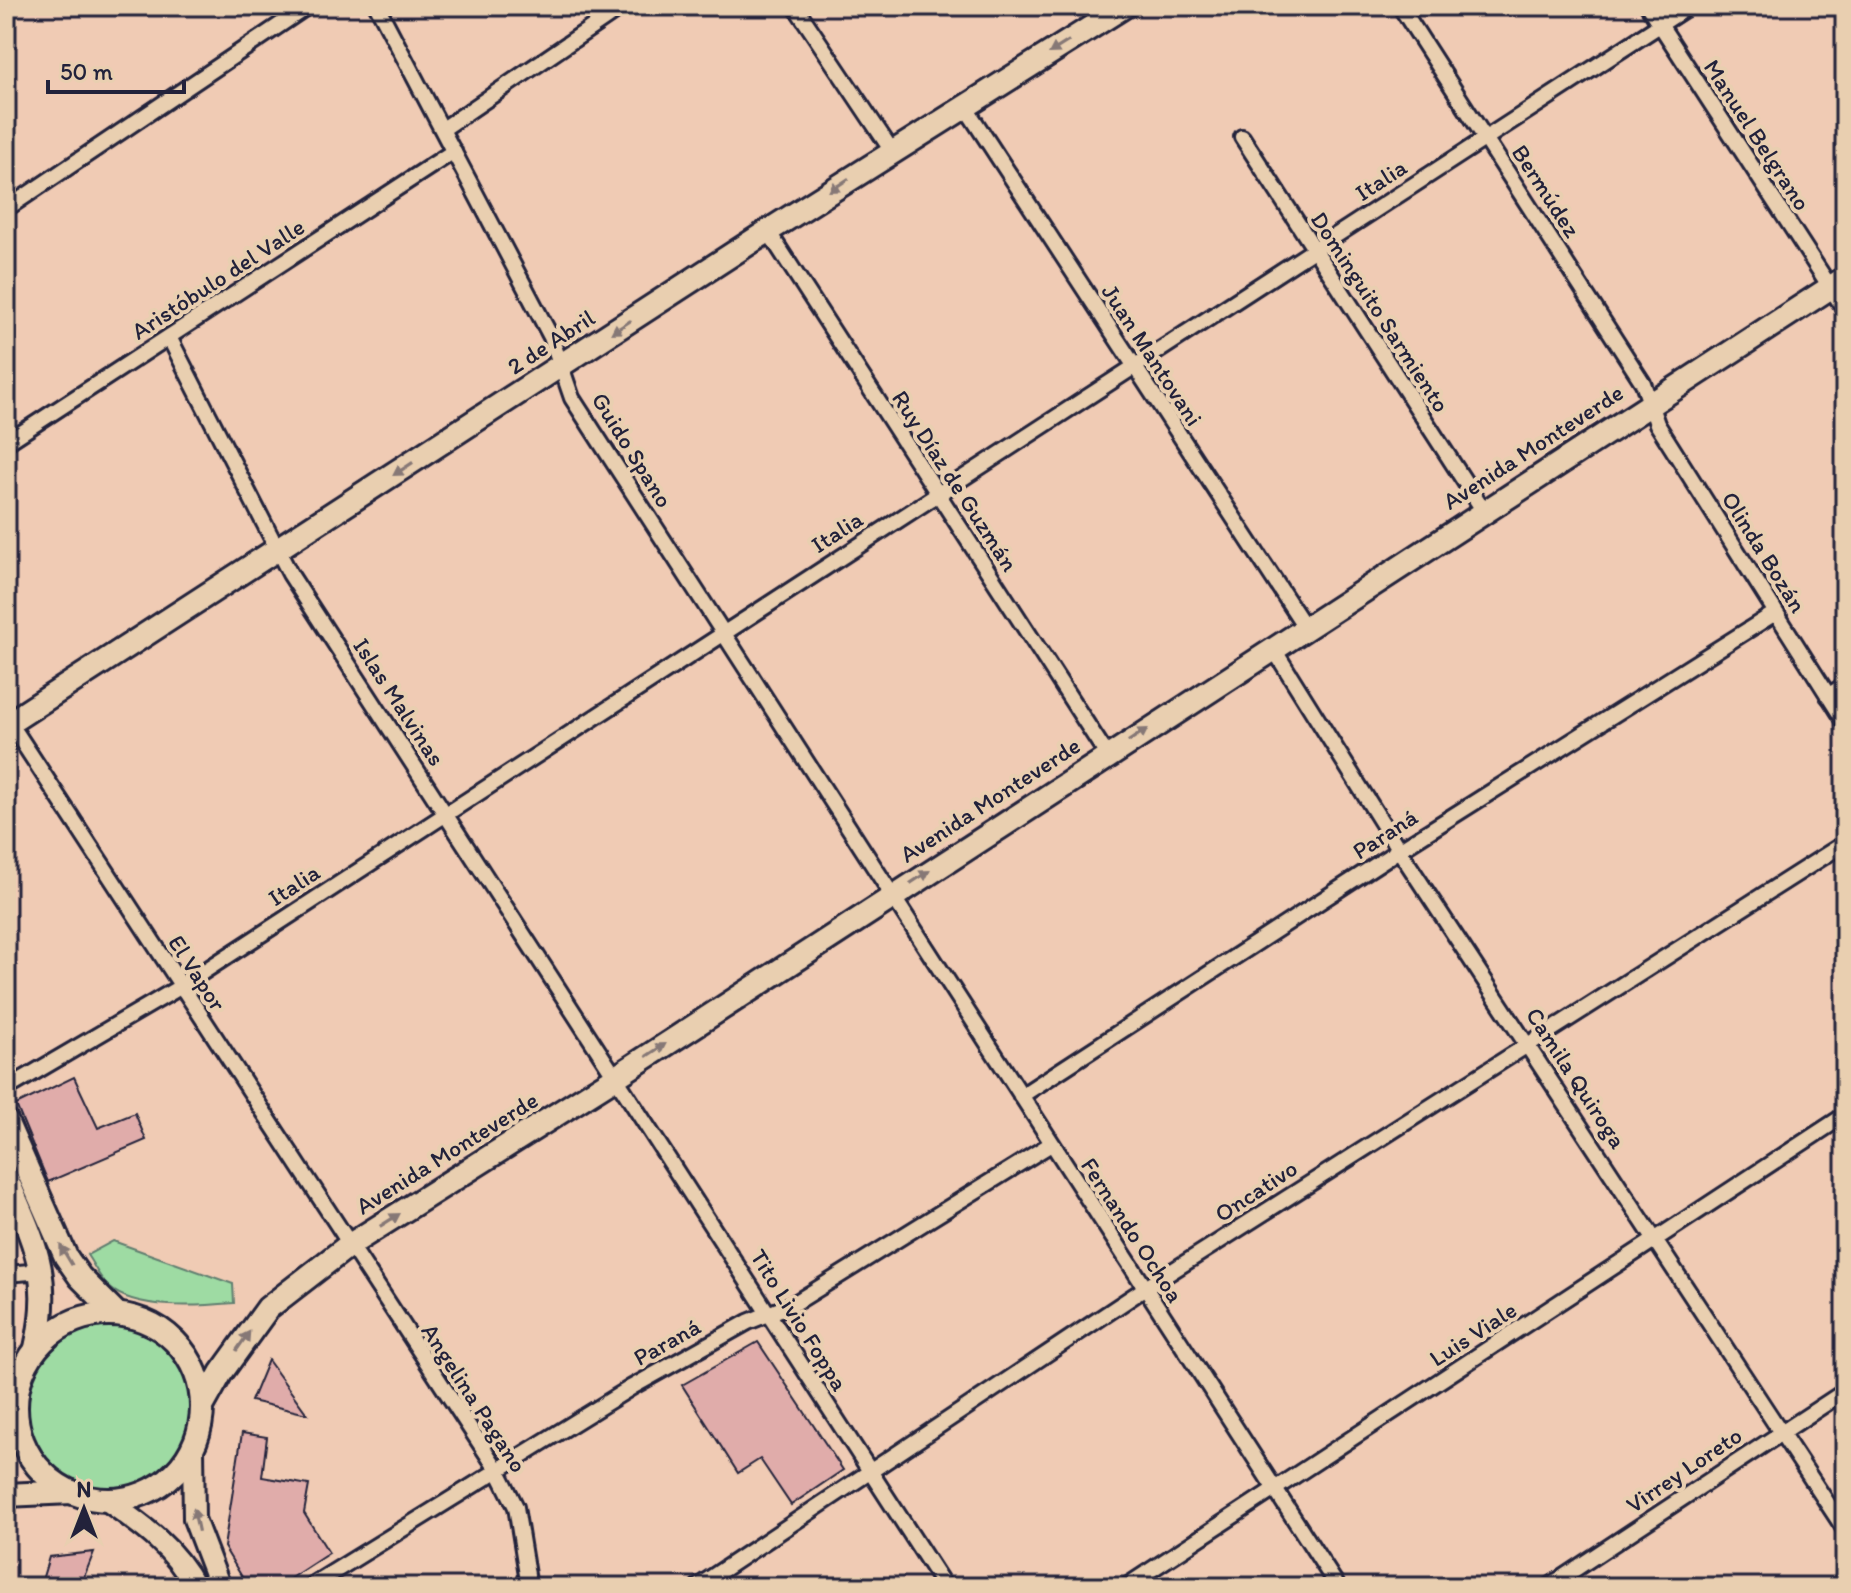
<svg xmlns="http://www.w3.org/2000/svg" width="1851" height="1593" viewBox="0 0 1851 1593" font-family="Itim,sans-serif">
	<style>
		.green { fill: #9edba3; stroke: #607e6f; stroke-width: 2 }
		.building { fill: #e0acaa; stroke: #22223b; stroke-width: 2 }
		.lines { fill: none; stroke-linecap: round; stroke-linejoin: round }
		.street-casing { stroke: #22223b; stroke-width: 20 }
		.secondary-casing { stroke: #22223b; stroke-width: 26 }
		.primary-casing { stroke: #22223b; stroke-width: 28 }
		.street { stroke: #e9cfb0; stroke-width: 14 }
		.secondary { stroke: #e9cfb0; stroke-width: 20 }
		.primary { stroke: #e9cfb0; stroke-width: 22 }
		.oneway { fill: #867876 }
		.labels { text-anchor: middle; stroke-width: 8; stroke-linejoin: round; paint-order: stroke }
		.street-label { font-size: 24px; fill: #22223b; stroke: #e9cfb0 }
	</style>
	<rect width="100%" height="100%" fill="#f0cbb4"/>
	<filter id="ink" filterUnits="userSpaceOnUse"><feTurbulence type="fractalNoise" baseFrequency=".0125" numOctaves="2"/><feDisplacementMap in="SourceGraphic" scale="16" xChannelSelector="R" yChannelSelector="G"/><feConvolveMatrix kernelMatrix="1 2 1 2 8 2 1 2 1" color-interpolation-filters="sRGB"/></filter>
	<g filter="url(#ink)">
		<g class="green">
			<path d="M113,1241L233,1284L234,1303C201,1306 136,1311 109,1287C100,1279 94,1265 87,1255Z"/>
			<circle cx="110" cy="1406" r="85"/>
		</g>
		<g class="building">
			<path d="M74,1077L98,1128L135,1113L146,1140L48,1182L16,1105Z"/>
			<path d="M758,1342L843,1470L791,1505L760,1459L738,1473L682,1385Z"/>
			<path d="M268,1360L307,1414L251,1401Z"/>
			<path d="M242,1433L267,1437L262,1477L309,1485L304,1513L329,1553L277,1587H248L224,1547Z"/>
			<path d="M94,1552L80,1587H40L49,1557Z"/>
		</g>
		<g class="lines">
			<g class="street-casing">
				<g id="street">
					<path d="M377,6L551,337L572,398L1338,1587"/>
					<path d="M795,6L892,151"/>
					<path d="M1400,6L1643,383L1657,424L1845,722"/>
					<path d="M1648,6L1845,310"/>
					<path d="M964,105L1305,627"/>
					<path d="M443,129L623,6"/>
					<path d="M1242,137L1483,510"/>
					<path d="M6,209L308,6"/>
					<path d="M768,231L1107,755"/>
					<path d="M169,337L290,574L945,1587"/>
					<path d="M6,443L454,151"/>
					<path d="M1273,648L1399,850L1845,1530"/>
					<path d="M1828,696L1845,685"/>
					<path d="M10,723L498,1471L516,1507L529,1587"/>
					<path d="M6,1089L180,987L1689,6"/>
					<path d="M1021,1096L1399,850L1775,613"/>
					<path d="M6,1274L42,1271"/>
					<path d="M309,1587L632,1387L748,1322L795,1303L1051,1144"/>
					<path d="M697,1587L1144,1289L1845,843"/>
					<path d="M1125,1587L1845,1115"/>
					<path d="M1548,1587L1845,1391"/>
				</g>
			</g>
			<g class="secondary-casing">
				<g id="secondary">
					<path d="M193,1448L194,1519L220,1587"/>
					<path d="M106,1500C142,1525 174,1547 195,1587"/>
				</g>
			</g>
			<g class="primary-casing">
				<g id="primary">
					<path d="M6,725L768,231L1125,6"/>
					<path d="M6,1121L66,1257L80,1277L117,1314"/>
					<path d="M6,1177C34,1243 53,1274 36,1348"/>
					<circle cx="109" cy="1407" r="93"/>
					<path d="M202,1407L221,1373L268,1308L348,1246L616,1077L1845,278"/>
					<path d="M6,1495L72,1492"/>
				</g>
			</g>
			<use href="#street" class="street"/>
			<use href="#secondary" class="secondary"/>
			<use href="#primary" class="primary"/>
		</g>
		<defs><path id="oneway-solid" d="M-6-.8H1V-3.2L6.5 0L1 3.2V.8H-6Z" transform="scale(2)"/></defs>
		<g class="oneway">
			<use href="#oneway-solid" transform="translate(1059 47) rotate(148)"/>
			<use href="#oneway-solid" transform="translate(839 185) rotate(147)"/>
			<use href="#oneway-solid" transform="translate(621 327) rotate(147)"/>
			<use href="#oneway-solid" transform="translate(403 469) rotate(147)"/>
			<use href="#oneway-solid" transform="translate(1138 735) rotate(-33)"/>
			<use href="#oneway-solid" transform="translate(920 877) rotate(-33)"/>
			<use href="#oneway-solid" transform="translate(656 1050) rotate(-33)"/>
			<use href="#oneway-solid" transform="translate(390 1220) rotate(-32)"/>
			<use href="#oneway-solid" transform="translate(66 1255) rotate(-121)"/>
			<use href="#oneway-solid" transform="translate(243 1341) rotate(-55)"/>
			<use href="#oneway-solid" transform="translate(196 1520) rotate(-102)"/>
		</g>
	</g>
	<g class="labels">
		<g class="street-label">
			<text transform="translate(1757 135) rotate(57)" y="8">Manuel Belgrano</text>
			<text transform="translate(1381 180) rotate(-33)" y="8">Italia</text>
			<text transform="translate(1546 191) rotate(57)" y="8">Bermúdez</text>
			<text transform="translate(218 279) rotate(-33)" y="8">Aristóbulo del Valle</text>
			<text transform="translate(1380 312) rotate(57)" y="8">Dominguito Sarmiento</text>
			<text transform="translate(551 342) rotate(-33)" y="8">2 de Abril</text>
			<text transform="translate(1152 355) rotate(57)" y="8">Juan Mantovani</text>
			<text transform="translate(1533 447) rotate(-33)" y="8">Avenida Monteverde</text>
			<text transform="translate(632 450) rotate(58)" y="8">Guido Spano</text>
			<text transform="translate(955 481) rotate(57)" y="8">Ruy Díaz de Guzmán</text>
			<text transform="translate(837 532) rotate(-33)" y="8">Italia</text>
			<text transform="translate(1764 552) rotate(58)" y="8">Olinda Bozán</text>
			<text transform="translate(399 702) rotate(57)" y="8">Islas Malvinas</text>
			<text transform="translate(990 800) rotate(-33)" y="8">Avenida Monteverde</text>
			<text transform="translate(1385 834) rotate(-33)" y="8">Paraná</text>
			<text transform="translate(294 885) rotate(-33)" y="8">Italia</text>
			<text transform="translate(197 973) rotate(57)" y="8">El Vapor</text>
			<text transform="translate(1576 1078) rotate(57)" y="8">Camila Quiroga</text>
			<text transform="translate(447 1153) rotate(-32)" y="8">Avenida Monteverde</text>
			<text transform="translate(1256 1191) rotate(-33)" y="8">Oncativo</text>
			<text transform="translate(1132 1230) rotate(57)" y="8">Fernando Ochoa</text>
			<text transform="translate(799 1320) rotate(58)" y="8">Tito Livio Foppa</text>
			<text transform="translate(1473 1334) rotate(-33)" y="8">Luis Viale</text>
			<text transform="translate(667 1342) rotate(-29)" y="8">Paraná</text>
			<text transform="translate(474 1398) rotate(57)" y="8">Angelina Pagano</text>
			<text transform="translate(1684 1470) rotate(-34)" y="8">Virrey Loreto</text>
		</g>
	</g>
	<rect width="1851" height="1593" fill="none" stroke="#e9cfb0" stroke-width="32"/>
	<rect x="16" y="16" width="1819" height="1561" fill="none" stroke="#22223b" stroke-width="3" filter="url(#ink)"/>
	<g transform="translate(84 1509)" stroke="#e9cfb0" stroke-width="6" paint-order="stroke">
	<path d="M0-6L14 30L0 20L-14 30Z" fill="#22223b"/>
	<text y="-12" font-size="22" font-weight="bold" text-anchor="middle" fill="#22223b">N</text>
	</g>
	<path d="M48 80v12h136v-12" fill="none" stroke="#22223b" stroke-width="4"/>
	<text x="60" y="80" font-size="24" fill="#22223b" stroke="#e9cfb0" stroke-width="6" paint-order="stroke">50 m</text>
</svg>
